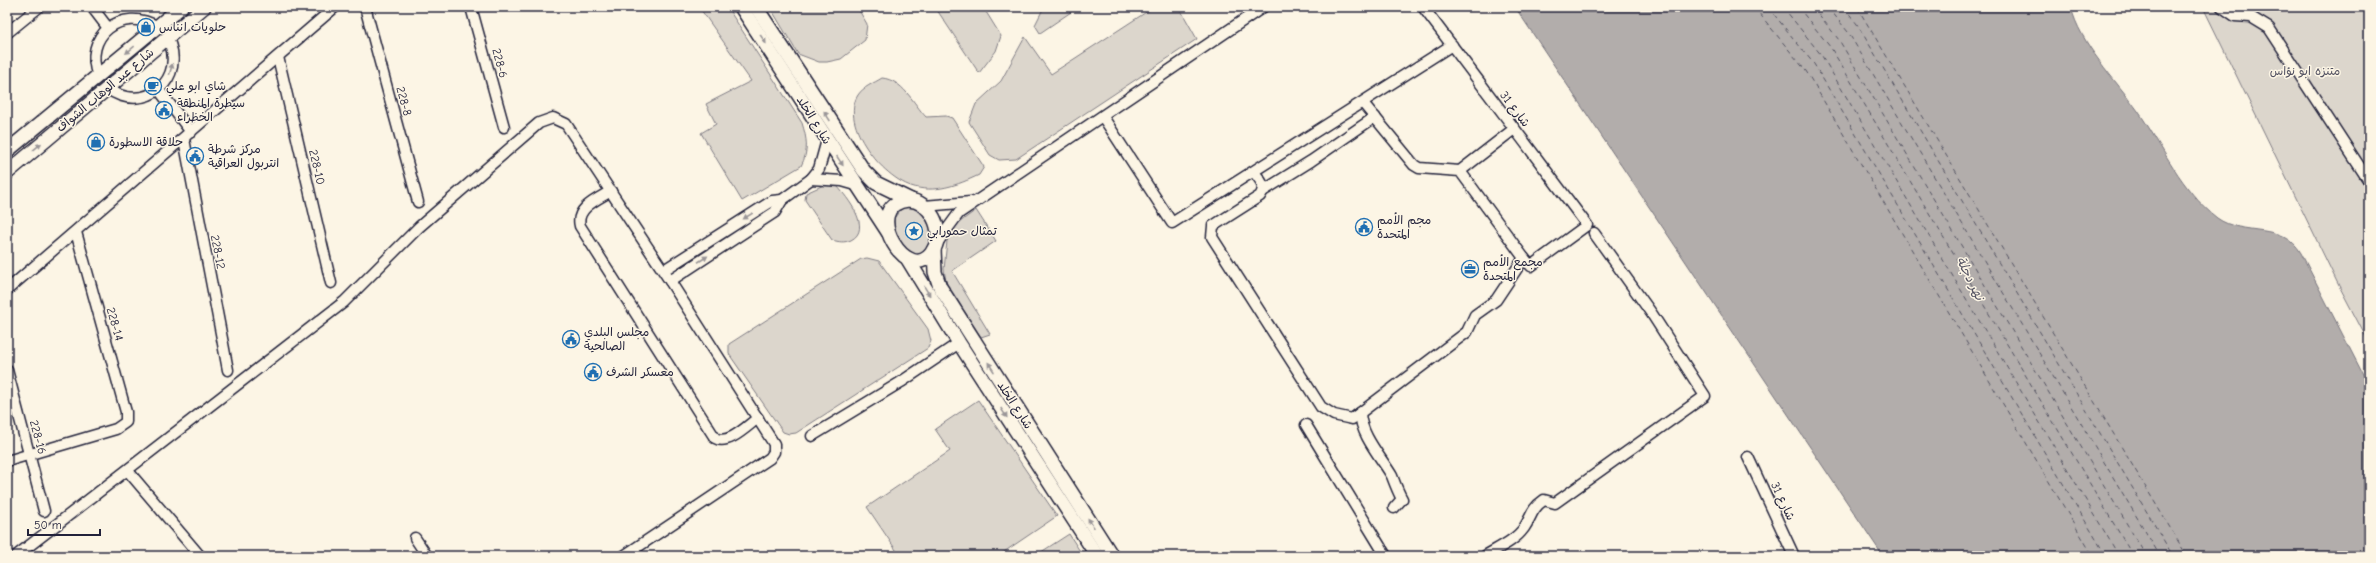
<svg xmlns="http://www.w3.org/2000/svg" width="2376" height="563" viewBox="0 0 2376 563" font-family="'Comic Neue','Playpen Sans Arabic',sans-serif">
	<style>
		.green { fill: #dcd6cc; stroke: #7f7c84 }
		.water { fill: #b2adab; stroke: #78757e }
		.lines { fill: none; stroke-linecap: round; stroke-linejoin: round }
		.ferry { stroke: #545362; stroke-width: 1; stroke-dasharray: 5 4; stroke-linecap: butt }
		.minor-casing { stroke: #22223b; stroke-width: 13 }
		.major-casing { stroke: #22223b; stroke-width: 16 }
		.minor { stroke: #fcf5e5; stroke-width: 10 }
		.major { stroke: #fcf5e5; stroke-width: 13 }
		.oneway { fill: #9a9698 }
		.labels { text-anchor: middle; stroke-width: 3; stroke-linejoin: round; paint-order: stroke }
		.poi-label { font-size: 12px; fill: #22223b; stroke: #fcf5e5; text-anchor: start }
		.street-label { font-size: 12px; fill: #22223b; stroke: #fcf5e5 }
		.park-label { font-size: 12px; fill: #504f5f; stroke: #fcf5e5 }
		.water-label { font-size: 13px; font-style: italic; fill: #545362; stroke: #fcf5e5 }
	</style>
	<rect width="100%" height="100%" fill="#fcf5e5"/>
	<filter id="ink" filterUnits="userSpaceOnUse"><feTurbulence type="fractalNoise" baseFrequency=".025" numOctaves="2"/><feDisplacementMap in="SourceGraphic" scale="8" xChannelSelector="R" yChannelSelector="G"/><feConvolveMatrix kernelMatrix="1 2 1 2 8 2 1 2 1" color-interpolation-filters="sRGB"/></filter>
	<g filter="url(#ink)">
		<g class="green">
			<path d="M699,7H727L802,123C807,139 809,151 801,166L742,201L701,133L716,124L706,104L751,81Z"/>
			<path d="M770,7H857L867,24L865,40L841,59L827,62H819L798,54Z"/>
			<path d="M935,7H983L1001,36L996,51L979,73Z"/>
			<path d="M1044,7H1067L1071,12L1040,33L1035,25Z"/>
			<path d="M1154,7H1179L1197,39L1016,159L999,160L990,155L969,122L976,104L1001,81L1025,37L1051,74Z"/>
			<path d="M2203,7H2363L2369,15V343L2337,282Z"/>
			<path d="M882,78C903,80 913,103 926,117L946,116L952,118L984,167L979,175C958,185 934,194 911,186C883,177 839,125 858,95C863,87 874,83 882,78Z"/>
			<path d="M826,184L837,186C847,197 873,229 851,240C844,243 839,242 832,240L805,200L806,193Z"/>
			<path d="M912,206C931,215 932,225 932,244L920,255H911L895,238L894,218L903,207Z"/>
			<path d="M976,210L996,241L952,271L990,334L981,337L946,282L944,269L947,241L956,225Z"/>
			<path d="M867,258L879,261L928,329L931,341L928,348L796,433L789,434L783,432L729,354V344L861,259Z"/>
			<path d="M978,400L1057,516L998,556H900L867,507L950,451L935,429Z"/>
			<path d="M1069,534L1083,556H1035Z"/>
		</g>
		<path class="water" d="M1515,7H2071C2080,44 2116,80 2138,111C2163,147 2181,190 2217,218C2243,237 2283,221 2301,253L2369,386V556H1883Z"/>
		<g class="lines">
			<g class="ferry">
				<path d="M1754,7L1806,71L2093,556"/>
				<path d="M1768,7L1814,64L2106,556"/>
				<path d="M1783,7L1822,56L2119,556"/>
				<path d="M1798,7L1831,48L2133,556"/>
				<path d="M1813,7L1839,40L2146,556"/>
				<path d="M1828,7L1848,32L2160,556"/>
				<path d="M1844,7L1857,24L2173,556"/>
				<path d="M1857,7L2187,556"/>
			</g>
			<g class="minor-casing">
				<g id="minor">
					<path d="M92,7L108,28"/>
					<path d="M365,7L418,202"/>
					<path d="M471,7L504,127"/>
					<path d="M1423,7L1587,225L1531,266L1524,258"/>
					<path d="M2222,7L2235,16L2251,17L2269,28L2369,181"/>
					<path d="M7,33L39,7"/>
					<path d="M278,57L331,283"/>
					<path d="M98,76C82,36 122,5 158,27"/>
					<path d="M107,88C144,116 189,79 167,37"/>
					<path d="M159,90L191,132"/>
					<path d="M1103,117L1172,223L1452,45"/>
					<path d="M184,139L228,370"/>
					<path d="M1460,171L1514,129"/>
					<path d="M1254,172C1260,180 1267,186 1260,196L1213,226L1212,237L1321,407L1334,415L1352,419L1467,332L1475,315L1496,300L1524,258L1460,171L1419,168L1414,165L1363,103"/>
					<path d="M811,179L842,181L856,185"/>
					<path d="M611,191C598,199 575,208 580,226L715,438C728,446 747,426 758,418"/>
					<path d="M1263,191L1311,161L1375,117"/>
					<path d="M924,206L971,202"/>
					<path d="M937,243L959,213L1263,7"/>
					<path d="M664,270L772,201L782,200"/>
					<path d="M670,281L775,212L782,200L811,179L819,169L827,140"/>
					<path d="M7,290L335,7"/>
					<path d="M7,370L44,511"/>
					<path d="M1360,413C1361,436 1381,457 1392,476C1395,484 1398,492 1402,499L1394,508"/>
					<path d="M1306,425L1386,556"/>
					<path d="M812,436L901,382L959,343"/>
					<path d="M1748,457L1794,556"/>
					<path d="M7,461L116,429L126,422V412L76,232"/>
					<path d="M128,471L200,556"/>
					<path d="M415,538L427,556"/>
					<path d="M16,556L344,302L419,227L539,123L553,118L566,124L670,281L774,444V452L770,458L624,556"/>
					<path d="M1485,556C1498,548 1516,540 1524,528C1532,516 1531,509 1544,500L1555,503L1705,396L1652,314L1594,233"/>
				</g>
			</g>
			<g class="major-casing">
				<g id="major">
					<path d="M741,7L888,232"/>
					<path d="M756,7L864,171L876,183L911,200"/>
					<path d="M7,151L181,7"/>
					<path d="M7,173L204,7"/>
					<path d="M908,200C930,201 945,229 934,249C911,293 857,205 908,200Z"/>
					<path d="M934,249L935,272L940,287L1112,556"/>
					<path d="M907,258L959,343L1097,556"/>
				</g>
			</g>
			<use href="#minor" class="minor"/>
			<use href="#major" class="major"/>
		</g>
		<defs><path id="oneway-solid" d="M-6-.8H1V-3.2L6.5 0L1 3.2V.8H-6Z"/></defs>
		<g class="oneway">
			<use href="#oneway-solid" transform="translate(763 39) rotate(56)"/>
			<use href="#oneway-solid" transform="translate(130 50) rotate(141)"/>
			<use href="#oneway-solid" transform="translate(171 69) rotate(-74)"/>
			<use href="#oneway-solid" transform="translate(827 116) rotate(-123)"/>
			<use href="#oneway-solid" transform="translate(37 147) rotate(-40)"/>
			<use href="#oneway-solid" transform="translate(840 161) rotate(56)"/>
			<use href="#oneway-solid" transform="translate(748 216) rotate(148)"/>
			<use href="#oneway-solid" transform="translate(703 259) rotate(-33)"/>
			<use href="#oneway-solid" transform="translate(927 291) rotate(58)"/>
			<use href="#oneway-solid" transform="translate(991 367) rotate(-123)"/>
			<use href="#oneway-solid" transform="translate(1004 413) rotate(57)"/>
			<use href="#oneway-solid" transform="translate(1091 523) rotate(-123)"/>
		</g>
	</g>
	<defs>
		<g id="shop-ring" transform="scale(0.9)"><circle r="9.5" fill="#fcf5e5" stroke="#1f6fb2" stroke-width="1.5"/><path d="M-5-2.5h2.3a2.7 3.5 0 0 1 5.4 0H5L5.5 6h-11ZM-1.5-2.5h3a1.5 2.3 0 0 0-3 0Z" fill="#1f6fb2"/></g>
		<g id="cafe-ring" transform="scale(0.9)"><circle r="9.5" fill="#fcf5e5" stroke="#1f6fb2" stroke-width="1.5"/><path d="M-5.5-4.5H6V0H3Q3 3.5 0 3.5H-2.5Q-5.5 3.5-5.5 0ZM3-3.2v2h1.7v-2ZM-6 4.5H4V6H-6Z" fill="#1f6fb2"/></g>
		<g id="civic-ring" transform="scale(0.9)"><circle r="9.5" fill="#fcf5e5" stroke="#1f6fb2" stroke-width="1.5"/><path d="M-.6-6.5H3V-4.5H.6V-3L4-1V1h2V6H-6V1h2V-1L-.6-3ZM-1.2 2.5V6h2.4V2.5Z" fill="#1f6fb2"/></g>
		<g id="sight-ring" transform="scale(0.9)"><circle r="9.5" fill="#fcf5e5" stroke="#1f6fb2" stroke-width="1.5"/><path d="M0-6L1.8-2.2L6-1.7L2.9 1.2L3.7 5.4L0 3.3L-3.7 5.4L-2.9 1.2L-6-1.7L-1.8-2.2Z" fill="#1f6fb2"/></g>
		<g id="office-ring" transform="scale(0.9)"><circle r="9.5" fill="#fcf5e5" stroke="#1f6fb2" stroke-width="1.5"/><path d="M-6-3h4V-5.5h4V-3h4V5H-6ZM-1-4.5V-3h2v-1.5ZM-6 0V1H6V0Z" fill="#1f6fb2"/></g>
	</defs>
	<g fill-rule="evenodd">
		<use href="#shop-ring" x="146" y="27"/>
		<use href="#cafe-ring" x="153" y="86"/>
		<use href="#civic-ring" x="164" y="110"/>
		<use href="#shop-ring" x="96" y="142"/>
		<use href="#civic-ring" x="195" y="156"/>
		<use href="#civic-ring" x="1364" y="227"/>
		<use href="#sight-ring" x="914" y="231"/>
		<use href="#office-ring" x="1470" y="269"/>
		<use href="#civic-ring" x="571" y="339"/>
		<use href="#civic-ring" x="593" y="372"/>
	</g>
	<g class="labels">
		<g class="poi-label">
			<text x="159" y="31">حلويات انناس</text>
			<text x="166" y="90">شاي ابو علي</text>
			<text x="177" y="107">سيطرة المنطقة<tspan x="177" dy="14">الخظراء</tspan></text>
			<text x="109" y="146">حلاقة الاسطورة</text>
			<text x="208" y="153">مركز شرطة<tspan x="208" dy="14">انتربول العراقية</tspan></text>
			<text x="1377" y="224">مجم الأمم<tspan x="1377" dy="14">المتحدة</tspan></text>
			<text x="927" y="235">تمثال حمورابي</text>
			<text x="1483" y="266">مجمع الأمم<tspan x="1483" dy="14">المتحدة</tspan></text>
			<text x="584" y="336">مجلس البلدي<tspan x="584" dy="14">الصالحية</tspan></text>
			<text x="606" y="376">معسكر الشرف</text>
		</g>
		<g class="street-label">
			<text transform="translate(500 63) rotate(75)" y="4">228-6</text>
			<text transform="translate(105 90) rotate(-40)" y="4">شارع عبد الوهاب الشواف</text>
			<text transform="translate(404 101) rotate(75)" y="4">228-8</text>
			<text transform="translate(1515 109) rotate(53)" y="4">شارع 31</text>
			<text transform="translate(814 120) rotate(58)" y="4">شارع الخلد</text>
			<text transform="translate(317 167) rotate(77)" y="4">228-10</text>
			<text transform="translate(218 252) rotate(79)" y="4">228-12</text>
			<text transform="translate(115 324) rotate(74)" y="4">228-14</text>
			<text transform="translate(1015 405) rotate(57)" y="4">شارع الخلد</text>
			<text transform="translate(38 437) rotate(75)" y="4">228-16</text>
			<text transform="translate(1783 501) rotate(65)" y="4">شارع 31</text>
		</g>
		<g class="park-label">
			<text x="2305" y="75">متنزه ابو نؤاس</text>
		</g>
		<g class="water-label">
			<text transform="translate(1971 278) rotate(64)" y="5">نهر دجلة</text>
		</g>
	</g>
	<rect width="2376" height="563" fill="none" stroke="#fcf5e5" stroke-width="24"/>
	<rect x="12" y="12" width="2352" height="539" fill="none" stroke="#22223b" stroke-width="1.5" filter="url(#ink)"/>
	<path d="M28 529v6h72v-6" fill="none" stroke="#22223b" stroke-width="2"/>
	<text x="34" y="529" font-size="12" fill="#22223b" stroke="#fcf5e5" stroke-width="3" paint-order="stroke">50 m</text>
</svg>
